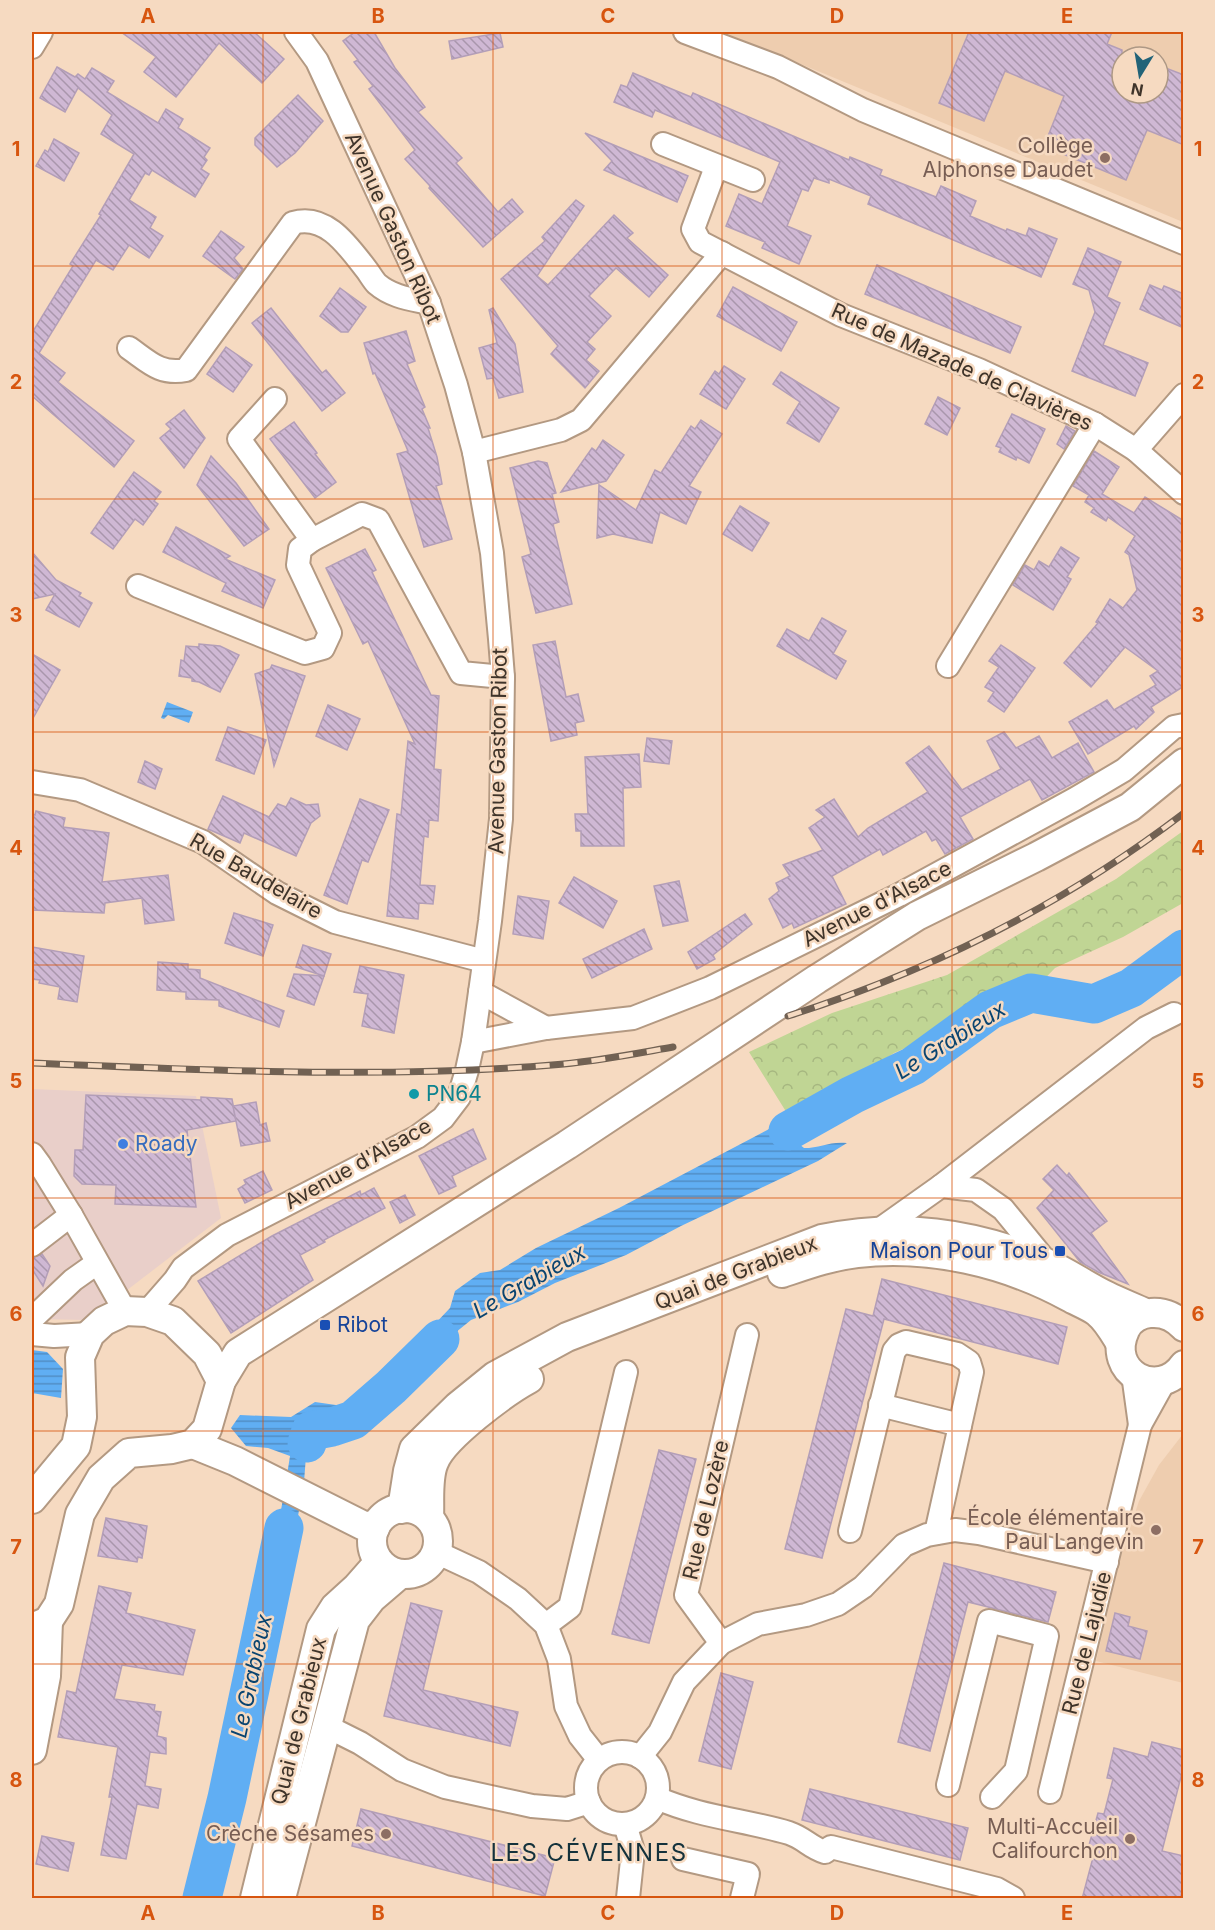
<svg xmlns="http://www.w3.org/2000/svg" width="1215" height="1930" viewBox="0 0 1215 1930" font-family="Inter,sans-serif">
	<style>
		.commercial { fill: #e9cfc9 }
		.built { fill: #eecdaf; fill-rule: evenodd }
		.forest { fill: url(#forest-crowns) }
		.water { fill: url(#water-rules) }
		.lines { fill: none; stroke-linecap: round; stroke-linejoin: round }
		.river { stroke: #60aef3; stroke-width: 39 }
		.building { fill: url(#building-back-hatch); stroke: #b39eb8; stroke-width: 1.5 }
		.minor-casing { stroke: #b39982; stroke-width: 26 }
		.major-casing { stroke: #b39982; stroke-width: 32 }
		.minor { stroke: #fff; stroke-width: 22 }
		.major { stroke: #fff; stroke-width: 28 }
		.rail-casing { stroke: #716153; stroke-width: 7 }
		.rail { stroke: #f6dac1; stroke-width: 4.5; stroke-dasharray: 14; stroke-linecap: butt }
		.grid { fill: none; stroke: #d7550f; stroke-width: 1.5; stroke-opacity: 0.55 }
		.education-dot { fill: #8d6e63; stroke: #f6dac1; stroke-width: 2 }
		.culture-dot { fill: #0f9aa8; stroke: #f6dac1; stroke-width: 2 }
		.shop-dot { fill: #3f7fe0; stroke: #f6dac1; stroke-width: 2 }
		.transit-dot { fill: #1a4fb4; stroke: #f6dac1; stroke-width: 2 }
		.labels { text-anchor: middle; stroke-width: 5; stroke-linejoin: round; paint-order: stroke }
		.education-label { font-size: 21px; fill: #785e54; stroke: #f6dac1; text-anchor: end }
		.street-label { font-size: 21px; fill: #3f342a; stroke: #f6dac1 }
		.culture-label { font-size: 21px; fill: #0d838f; stroke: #f6dac1; text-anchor: start }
		.shop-label { font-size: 21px; fill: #366cbe; stroke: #f6dac1; text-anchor: start }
		.transit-label { font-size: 21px; fill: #164399; stroke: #f6dac1; text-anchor: end }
		.water-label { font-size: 22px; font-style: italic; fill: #094470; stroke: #f6dac1 }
		.quarter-label { font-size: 24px; letter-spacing: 1.5px; fill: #14323c; stroke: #f6dac1 }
		.neatline { fill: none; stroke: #d7550f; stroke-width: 2 }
		.grid-label { font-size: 20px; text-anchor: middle; font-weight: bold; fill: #d7550f }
	</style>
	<defs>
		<pattern id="forest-crowns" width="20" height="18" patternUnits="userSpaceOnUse" patternTransform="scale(1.5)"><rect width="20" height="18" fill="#c0d594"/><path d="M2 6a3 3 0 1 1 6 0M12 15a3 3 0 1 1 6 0" fill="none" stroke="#a6b780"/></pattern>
		<pattern id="water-rules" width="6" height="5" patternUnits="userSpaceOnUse" patternTransform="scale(1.5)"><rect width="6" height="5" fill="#60aef3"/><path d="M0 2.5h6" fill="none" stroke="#518ec5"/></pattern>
		<pattern id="building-back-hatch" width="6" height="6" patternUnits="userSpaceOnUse" patternTransform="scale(1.5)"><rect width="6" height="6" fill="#cfb8d4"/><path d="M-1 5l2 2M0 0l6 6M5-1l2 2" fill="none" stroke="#a996ac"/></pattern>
	</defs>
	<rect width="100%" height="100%" fill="#f6dac1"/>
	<path class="commercial" d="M32,1089L196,1096L221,1218L88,1320L32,1319Z"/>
	<g class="built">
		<path d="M723,32H1183V222ZM1122,57H1158V93H1122Z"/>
		<path d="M1183,1434V1683L1096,1661L1120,1559L1139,1501L1159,1465Z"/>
	</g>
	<path class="forest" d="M1183,831V903L1123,937L1055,968L1031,993L894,1053L846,1085L790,1118L749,1052L832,1013L947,975L1116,879Z"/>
	<g class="water">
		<path d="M167,702L193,712L189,723L168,715L164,719L161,718Z"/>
		<path d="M1183,929V964L1122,1003L1094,1004L1124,983Z"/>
		<path d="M834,1105L804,1132L799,1144L804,1148C820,1148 830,1141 847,1143L818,1161L681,1226L626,1255L555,1283L518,1302L471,1320L403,1375L431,1328L450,1308L455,1291L480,1273L500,1270L536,1248L619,1208L790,1118Z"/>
		<path d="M32,1350L47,1352L63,1369L61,1398L32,1393Z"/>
		<path d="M315,1402L336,1405L341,1416L351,1421L338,1433H325L312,1439L306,1456L304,1482L295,1533L285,1550L272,1586L263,1584C257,1571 267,1561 271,1549C281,1519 285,1487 290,1456L268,1448L246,1446L231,1428L240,1415L291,1417Z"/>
	</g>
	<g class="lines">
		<g class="river">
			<path d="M788,1131L852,1095L913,1066L990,1010L1031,993L1094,1004L1131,988L1184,949"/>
			<path d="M307,1443L311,1431L332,1427L353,1420L391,1387L440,1339"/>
			<path d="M202,1898L227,1798L284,1528"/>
		</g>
	</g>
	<g class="building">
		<path d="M121,32H254L284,59L262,83L219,43L176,97L144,72L156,57Z"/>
		<path d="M355,32H374L395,68L425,107L418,112L462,158L456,163L498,212L512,199L523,212L483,247L429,188L430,186L405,159L415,150L369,89L373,86L354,62L358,60L343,41Z"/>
		<path d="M969,32H1112L1107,44L1122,50V93H1158V65L1184,75V145L1147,130L1126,180L1044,146L1064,96L1005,71L984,121L939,103Z"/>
		<path d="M500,33L503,47L452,59L449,41Z"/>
		<path d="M57,67L75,77L78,74L85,79L92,68L114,81L107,92L158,123L166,109L183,119L178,128L210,148L204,157L207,160L201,169L209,174L195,197L152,170L149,175L145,173L129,200L156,217L150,228L163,236L149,258L129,245L113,270L96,260L39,353L65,373L58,382L134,441L114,467L32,396V333L73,266L70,264L101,215L99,214L134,154L101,134L112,115L78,88L65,112L40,98Z"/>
		<path d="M633,73L691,97L693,93L849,160L850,157L882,170L880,175L936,197L941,186L976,201L970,216L1006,231L1007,229L1026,236L1029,228L1057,239L1041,277L868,204L871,196L829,179V183L814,178L808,191L802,189L787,226L811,236L799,264L762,248L765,242L726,226L739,194L762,204L780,162L655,110L652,117L614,102L621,85L627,87Z"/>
		<path d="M298,95L323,121L295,153L277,167L255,145V138Z"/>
		<path d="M585,133L688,176L677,202L604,170L612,161Z"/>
		<path d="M54,139L79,153L64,181L36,166L45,150L48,152Z"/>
		<path d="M576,200L584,206L537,276L548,285L614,215L633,233L627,238L668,275L649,297L616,268L589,296L611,316L587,342L595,349L586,360L599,371L585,388L551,354L558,346L501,279L545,241L542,237Z"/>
		<path d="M221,231L244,247L234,258L243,269L235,279L203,256Z"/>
		<path d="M1088,248L1121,262L1107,297L1120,303L1103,345L1148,363L1135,396L1072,371L1095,312L1089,290L1073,284Z"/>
		<path d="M877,265L1021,327L1010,353L865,294Z"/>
		<path d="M1150,285L1162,290L1164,286L1184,294V328L1140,309Z"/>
		<path d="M733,287L797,322L781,351L717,316Z"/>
		<path d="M340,288L366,307L348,332H341L320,316Z"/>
		<path d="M271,308L322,373L326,370L345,393L322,411L252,323Z"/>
		<path d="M493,308L515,344L523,392L499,398L493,378L487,379L479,348L497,343L489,310Z"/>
		<path d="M406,331L415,361L407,364L425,407L422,409L430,428H428L437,457L442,484L436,486L452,539L424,547L397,454L408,451L375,373L373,374L364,343Z"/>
		<path d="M226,347L252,365L233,392L207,374Z"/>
		<path d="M724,366L745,379L726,409L700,394L715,371L719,374Z"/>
		<path d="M781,372L839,408L819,442L787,423L800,402L773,384Z"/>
		<path d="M938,397L960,408L947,435L925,424Z"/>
		<path d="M184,410L205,438L184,468L160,438L171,429L166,424Z"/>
		<path d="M1012,414L1045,429L1029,463L1017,457L1016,460L999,452L1001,448L996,446Z"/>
		<path d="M701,420L722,434L689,486L701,492L686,524L660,512L652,543L613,534L597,538L599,485L636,510L655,470L661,473L691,426L695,429Z"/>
		<path d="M294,422L317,453L315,454L336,482L315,498L270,439Z"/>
		<path d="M1066,426L1075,431L1064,449L1057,444Z"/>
		<path d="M603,440L624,455L606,481L561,492L592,448L596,451Z"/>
		<path d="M1094,451L1119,467L1102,494L1134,513L1145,497L1184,521V686L1151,707L1154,712L1136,729L1134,726L1088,754L1069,722L1107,700L1114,710L1156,685L1150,676L1158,671L1125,647L1091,687L1064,663L1098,623L1096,622L1110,599L1123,608L1137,590L1129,555L1125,552L1135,536L1108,517L1106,521L1091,512L1094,508L1085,502L1089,495L1073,486Z"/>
		<path d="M211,456L236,483L269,529L244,546L197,485Z"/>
		<path d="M538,461L547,463L556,493L552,494L559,522L553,524L572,604L536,613L522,557L531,554L510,468Z"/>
		<path d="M134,472L161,492L154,501L158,504L143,525L135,519L113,549L91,533Z"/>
		<path d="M740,506L769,523L752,551L723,534Z"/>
		<path d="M176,527L230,556L225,559L275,580L263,608L222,591L226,583L163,552Z"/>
		<path d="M1061,547L1079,558L1067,577L1071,579L1053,610L1013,585L1025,565L1034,570L1039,561L1049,567Z"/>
		<path d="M365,549L376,570L372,572L431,695L439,696L434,769L441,770L438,821L429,820L428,837L424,836L420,885L435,886L433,904L419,903L418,919L387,916L397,814L401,815L408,741L415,744L368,641L363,644L326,568Z"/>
		<path d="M32,552L56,580L81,593L79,596L92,603L79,627L46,610L55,594L32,599Z"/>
		<path d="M822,618L846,631L833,654L846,661L836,679L777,646L787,629L809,641Z"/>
		<path d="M555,641L566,697L578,694L584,721L575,723L577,735L551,741L533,645Z"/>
		<path d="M199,644L220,646L239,655L220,692L199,682L192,681V678L179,676L181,660L184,661L186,646L199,647Z"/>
		<path d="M1001,645L1035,668L1004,712L988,701L994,692L985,687L999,667L989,661Z"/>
		<path d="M32,654L60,670L32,720Z"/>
		<path d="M272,665L305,676L274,766L255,674L270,669Z"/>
		<path d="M328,705L360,719L347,750L316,736Z"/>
		<path d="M228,727L266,740L254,774L216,760Z"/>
		<path d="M1004,732L1016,748L1039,736L1052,758L1078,743L1094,772L1042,800L1030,779L960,817L973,839L945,854L936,839L932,841L926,831L883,855L880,849L832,876L846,904L794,928L792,923L783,928L769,899L779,891L776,883L790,876L783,865L823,850L809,828L825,817L816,810L834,799L858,837L868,828L928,792L906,763L929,746L962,790L1001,769L987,741Z"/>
		<path d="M647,738L672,741L669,764L644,761Z"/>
		<path d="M639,754L641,787L623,788L624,846H581V831H576L575,814H588L585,757Z"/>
		<path d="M145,761L162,769L155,789L138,782Z"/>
		<path d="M223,796L269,817L278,804L286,807L291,798L306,805L318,804L320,816L311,823L296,856L244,833L240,843L208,829Z"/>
		<path d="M360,799L389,810L368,862L362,860L347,904L324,895Z"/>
		<path d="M36,811L65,818L63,827L109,833L102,882L168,875L174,920L145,924L142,898L105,903L104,913L32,910V814L35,815Z"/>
		<path d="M574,877L617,901L603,928L559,903Z"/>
		<path d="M679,881L688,921L663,926L654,886Z"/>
		<path d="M518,896L549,901L543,939L513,934Z"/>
		<path d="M234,913L273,925L263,956L225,943Z"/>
		<path d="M745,914L752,924L713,955L715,959L697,969L688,952Z"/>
		<path d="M644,929L652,949L592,978L583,959Z"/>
		<path d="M303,945L331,954L324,976L296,967Z"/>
		<path d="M32,947L84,956L77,1002L58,999L60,987L39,983L40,980L32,979Z"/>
		<path d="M158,962L188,964V969L200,970V978L284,1011L279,1027L219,1006V1000L186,999V992L157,990Z"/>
		<path d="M360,966L404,975L394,1033L362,1026L368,994L354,992Z"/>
		<path d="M294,974L324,976L314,1005L287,996Z"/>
		<path d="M86,1095L201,1100V1097L232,1099L236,1121L187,1130L196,1207L115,1204L116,1185L82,1184L74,1176L75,1150H83Z"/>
		<path d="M256,1102L260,1125L266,1123L270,1141L241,1146L233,1106Z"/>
		<path d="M473,1129L486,1159L452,1176L456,1186L439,1194L419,1156Z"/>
		<path d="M1057,1165L1067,1176L1069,1173L1107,1221L1091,1233L1128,1284L1098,1272L1080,1262L1037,1208L1054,1190L1043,1179Z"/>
		<path d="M263,1171L272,1190L245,1203L238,1189L246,1184L244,1180Z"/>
		<path d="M374,1188L385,1208L324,1240L325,1242L300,1255L313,1280L231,1333L198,1281L272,1236L360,1191L361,1195Z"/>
		<path d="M405,1195L415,1215L400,1223L390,1202Z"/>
		<path d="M42,1254L50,1266L43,1286L32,1269V1258Z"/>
		<path d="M882,1279L1067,1327L1058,1364L884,1319L822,1558L785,1549L846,1309L873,1316Z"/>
		<path d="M659,1450L696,1459L649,1643L612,1634Z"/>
		<path d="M106,1518L147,1526L142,1558L138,1557L137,1562L98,1556Z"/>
		<path d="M944,1563L1056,1592L1048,1622L968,1602L930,1751L898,1742Z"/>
		<path d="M99,1586L131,1593L126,1613L195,1630L183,1675L122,1665L114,1699L155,1705L154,1711L161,1712L157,1736L166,1738V1754L150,1752L145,1786L161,1789L158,1808L137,1804L126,1859L101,1855L112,1797H109L118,1747L58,1737L67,1691L76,1693Z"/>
		<path d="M411,1603L442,1611L423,1690L518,1712L510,1746L384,1716Z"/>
		<path d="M1115,1613L1130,1617L1128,1626L1147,1631L1140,1659L1106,1651Z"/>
		<path d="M721,1673L753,1682L731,1769L699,1761Z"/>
		<path d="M1152,1742L1184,1750V1765L1162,1851L1184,1856V1885L1180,1899H1082L1095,1850L1089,1845L1098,1813L1104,1814L1113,1779L1107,1778L1114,1748L1148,1757Z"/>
		<path d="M810,1789L968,1828L960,1860L802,1820Z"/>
		<path d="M361,1809L555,1858L545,1896L352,1846Z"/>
		<path d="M42,1836L74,1843L68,1871L36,1864Z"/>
	</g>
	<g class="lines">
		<g class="minor-casing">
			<g id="minor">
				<path d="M685,32L778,67L863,110L1184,243"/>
				<path d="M32,47L41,32"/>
				<path d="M663,144L753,180"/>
				<path d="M716,167L693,229L700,242L841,315L979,370L1095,424L1136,450L1184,395"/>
				<path d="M129,348C149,362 160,375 186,370L293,223C326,213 348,246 366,269C370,274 373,280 377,284C392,297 411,299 429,303"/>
				<path d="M275,399L239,439L312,540"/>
				<path d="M1136,450L1184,493"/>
				<path d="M474,452L561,430L581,420L722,253"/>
				<path d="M138,586L305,653L323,648L330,633L298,565L300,549L312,540L362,514L378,520L461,673L503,677"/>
				<path d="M948,666L1095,424"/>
				<path d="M32,782L80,790L203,842L277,893L335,922L484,961"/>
				<path d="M480,992L546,1028"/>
				<path d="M473,1042L546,1028L633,1018L710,988L899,895L1075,799L1124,770L1174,727L1184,725"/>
				<path d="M32,1154L40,1165L71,1215L125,1311"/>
				<path d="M941,1186L1146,1028L1174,1014"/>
				<path d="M879,1230L941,1186L976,1190L1003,1209L1048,1264"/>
				<path d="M32,1245L71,1215"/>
				<path d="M147,1312L175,1280L183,1268L227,1235L417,1137L443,1118L459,1097L467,1070L473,1042L490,921L501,819L503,677L500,639L492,553L474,452L456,385L429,303L317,61L296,32"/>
				<path d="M32,1319L73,1280L97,1263"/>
				<path d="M32,1334L54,1336L90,1334"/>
				<path d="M1133,1374L1140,1425"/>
				<path d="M880,1405L960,1425"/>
				<path d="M850,1531L894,1351L899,1345L906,1342L957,1354L969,1362L972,1372L936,1533"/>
				<path d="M436,1552L479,1572L518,1599L546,1625L559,1659L566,1706L580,1736L599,1760"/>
				<path d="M546,1625L570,1607L626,1372"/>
				<path d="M721,1643L686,1595L747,1335"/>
				<path d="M326,1726L360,1743L402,1770L445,1787L532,1806L567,1809L589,1802"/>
				<circle cx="622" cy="1788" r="36"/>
				<path d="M640,1757L660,1732L684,1682L721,1643L758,1624L806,1615L838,1604L863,1587L904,1545L927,1535L955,1530L979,1533L1107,1562"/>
				<path d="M948,1785L989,1621L1047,1636L1016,1771L992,1797"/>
				<path d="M1050,1792L1140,1425L1165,1380"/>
				<path d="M657,1798C700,1817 745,1820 789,1833C806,1839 809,1847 825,1852L831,1847L997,1889L1013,1898"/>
				<path d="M625,1824L633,1851L628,1898"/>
				<path d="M683,1859L748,1874L742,1898"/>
			</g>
		</g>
		<g class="major-casing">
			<g id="major">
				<path d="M782,1273C806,1265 831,1256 857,1253C930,1245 1005,1262 1069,1297C1078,1302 1089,1306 1097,1312C1107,1320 1113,1331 1119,1341"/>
				<path d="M1184,1327C1175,1317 1164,1312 1151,1313C1141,1313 1129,1320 1125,1330C1105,1373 1159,1401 1184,1365"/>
				<path d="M193,1444L235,1461L362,1525L375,1528"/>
				<path d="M32,1499L76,1446L82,1417L80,1357L90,1334L104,1321L125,1311L147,1312L173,1321L207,1354L221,1381"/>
				<circle cx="405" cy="1541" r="33"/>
				<path d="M402,1509L408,1471L414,1449L458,1406L495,1376L567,1337L822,1239C900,1223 972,1232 1046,1263C1067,1272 1086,1286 1107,1296C1119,1302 1132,1307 1145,1313"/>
				<path d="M429,1518C430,1500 427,1478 434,1462C444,1437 505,1392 529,1379"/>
				<path d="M32,1628L48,1621L59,1604L80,1514L101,1478L129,1453L172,1449L193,1444L207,1429L221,1381L238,1353L567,1145L817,979L917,916L1036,857L1130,807L1184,763"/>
				<path d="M32,1750L46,1676L48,1621"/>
				<path d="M255,1898L321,1629L335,1607L357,1587L379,1562"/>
				<path d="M281,1898L355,1620L372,1598L400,1574"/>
			</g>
		</g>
		<use href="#minor" class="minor"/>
		<use href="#major" class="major"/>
		<g class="rail-casing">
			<g id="rail">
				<path d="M788,1016C930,971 1065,904 1184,813"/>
				<path d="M32,1063C205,1070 380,1079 552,1065C593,1062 633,1054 673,1047"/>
			</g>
		</g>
		<use href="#rail" class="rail"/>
	</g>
	<path class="grid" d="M263,32V1898M493,32V1898M722,32V1898M952,32V1898M32,266H1184M32,499H1184M32,732H1184M32,965H1184M32,1198H1184M32,1431H1184M32,1664H1184"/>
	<g class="education-dot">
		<circle cx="1105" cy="158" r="6"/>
		<circle cx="1156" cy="1530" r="6"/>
		<circle cx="386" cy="1834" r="6"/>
		<circle cx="1130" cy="1839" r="6"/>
	</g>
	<circle class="culture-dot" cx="414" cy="1094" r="6"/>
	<circle class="shop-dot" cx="123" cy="1144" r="6"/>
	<g class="transit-dot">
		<rect x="1054" y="1245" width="12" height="12" rx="3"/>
		<rect x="319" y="1319" width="12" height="12" rx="3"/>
	</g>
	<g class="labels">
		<g class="education-label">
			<text x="1093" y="153">Collège<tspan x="1093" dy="24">Alphonse Daudet</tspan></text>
			<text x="1144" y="1525">École élémentaire<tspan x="1144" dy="24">Paul Langevin</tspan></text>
			<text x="1118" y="1834">Multi-Accueil<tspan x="1118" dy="24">Califourchon</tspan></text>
			<text x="374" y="1841">Crèche Sésames</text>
		</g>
		<g class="street-label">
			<text transform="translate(393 228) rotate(66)" y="7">Avenue Gaston Ribot</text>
			<text transform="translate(962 367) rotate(24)" y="7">Rue de Mazade de Clavières</text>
			<text transform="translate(498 751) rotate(-89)" y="7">Avenue Gaston Ribot</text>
			<text transform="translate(256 876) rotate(30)" y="7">Rue Baudelaire</text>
			<text transform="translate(877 904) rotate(-27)" y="7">Avenue d'Alsace</text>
			<text transform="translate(358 1164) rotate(-29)" y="7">Avenue d'Alsace</text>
			<text transform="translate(736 1273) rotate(-21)" y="7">Quai de Grabieux</text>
			<text transform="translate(706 1510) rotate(-77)" y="7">Rue de Lozère</text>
			<text transform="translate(1087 1643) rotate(-76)" y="7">Rue de Lajudie</text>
			<text transform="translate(299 1721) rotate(-76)" y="7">Quai de Grabieux</text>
		</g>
		<g class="culture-label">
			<text x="426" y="1101">PN64</text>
		</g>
		<g class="shop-label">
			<text x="135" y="1151">Roady</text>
		</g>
		<g class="transit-label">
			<text x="1048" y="1258">Maison Pour Tous</text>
			<text x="337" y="1332" text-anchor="start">Ribot</text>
		</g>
		<g class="water-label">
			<text transform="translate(950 1040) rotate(-32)" y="8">Le Grabieux</text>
			<text transform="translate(529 1281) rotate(-30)" y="8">Le Grabieux</text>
			<text transform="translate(251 1676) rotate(-78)" y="8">Le Grabieux</text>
		</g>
		<g class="quarter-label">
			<text x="589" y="1861">LES CÉVENNES</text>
		</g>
	</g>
	<rect width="1215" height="1930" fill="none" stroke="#f6dac1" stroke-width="66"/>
	<g transform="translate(1140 75) rotate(191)"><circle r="28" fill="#f6dac1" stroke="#ad9885" stroke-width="1.5"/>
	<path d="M0-4.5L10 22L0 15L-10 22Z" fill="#226378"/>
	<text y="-9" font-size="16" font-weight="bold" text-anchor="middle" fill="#3f342a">N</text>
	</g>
	<rect x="33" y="33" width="1149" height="1864" class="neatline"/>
	<g class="grid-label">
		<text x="148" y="23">A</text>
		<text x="378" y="23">B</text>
		<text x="608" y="23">C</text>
		<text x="837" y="23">D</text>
		<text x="1067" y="23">E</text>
		<text x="16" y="156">1</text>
		<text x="1198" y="156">1</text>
		<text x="16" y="389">2</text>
		<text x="1198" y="389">2</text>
		<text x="16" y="622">3</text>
		<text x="1198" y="622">3</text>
		<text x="16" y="855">4</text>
		<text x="1198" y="855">4</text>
		<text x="16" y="1088">5</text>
		<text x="1198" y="1088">5</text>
		<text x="16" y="1321">6</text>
		<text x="1198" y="1321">6</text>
		<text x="16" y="1554">7</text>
		<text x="1198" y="1554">7</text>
		<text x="16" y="1787">8</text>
		<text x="1198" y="1787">8</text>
		<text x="148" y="1920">A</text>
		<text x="378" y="1920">B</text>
		<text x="608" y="1920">C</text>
		<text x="837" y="1920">D</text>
		<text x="1067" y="1920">E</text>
	</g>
</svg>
